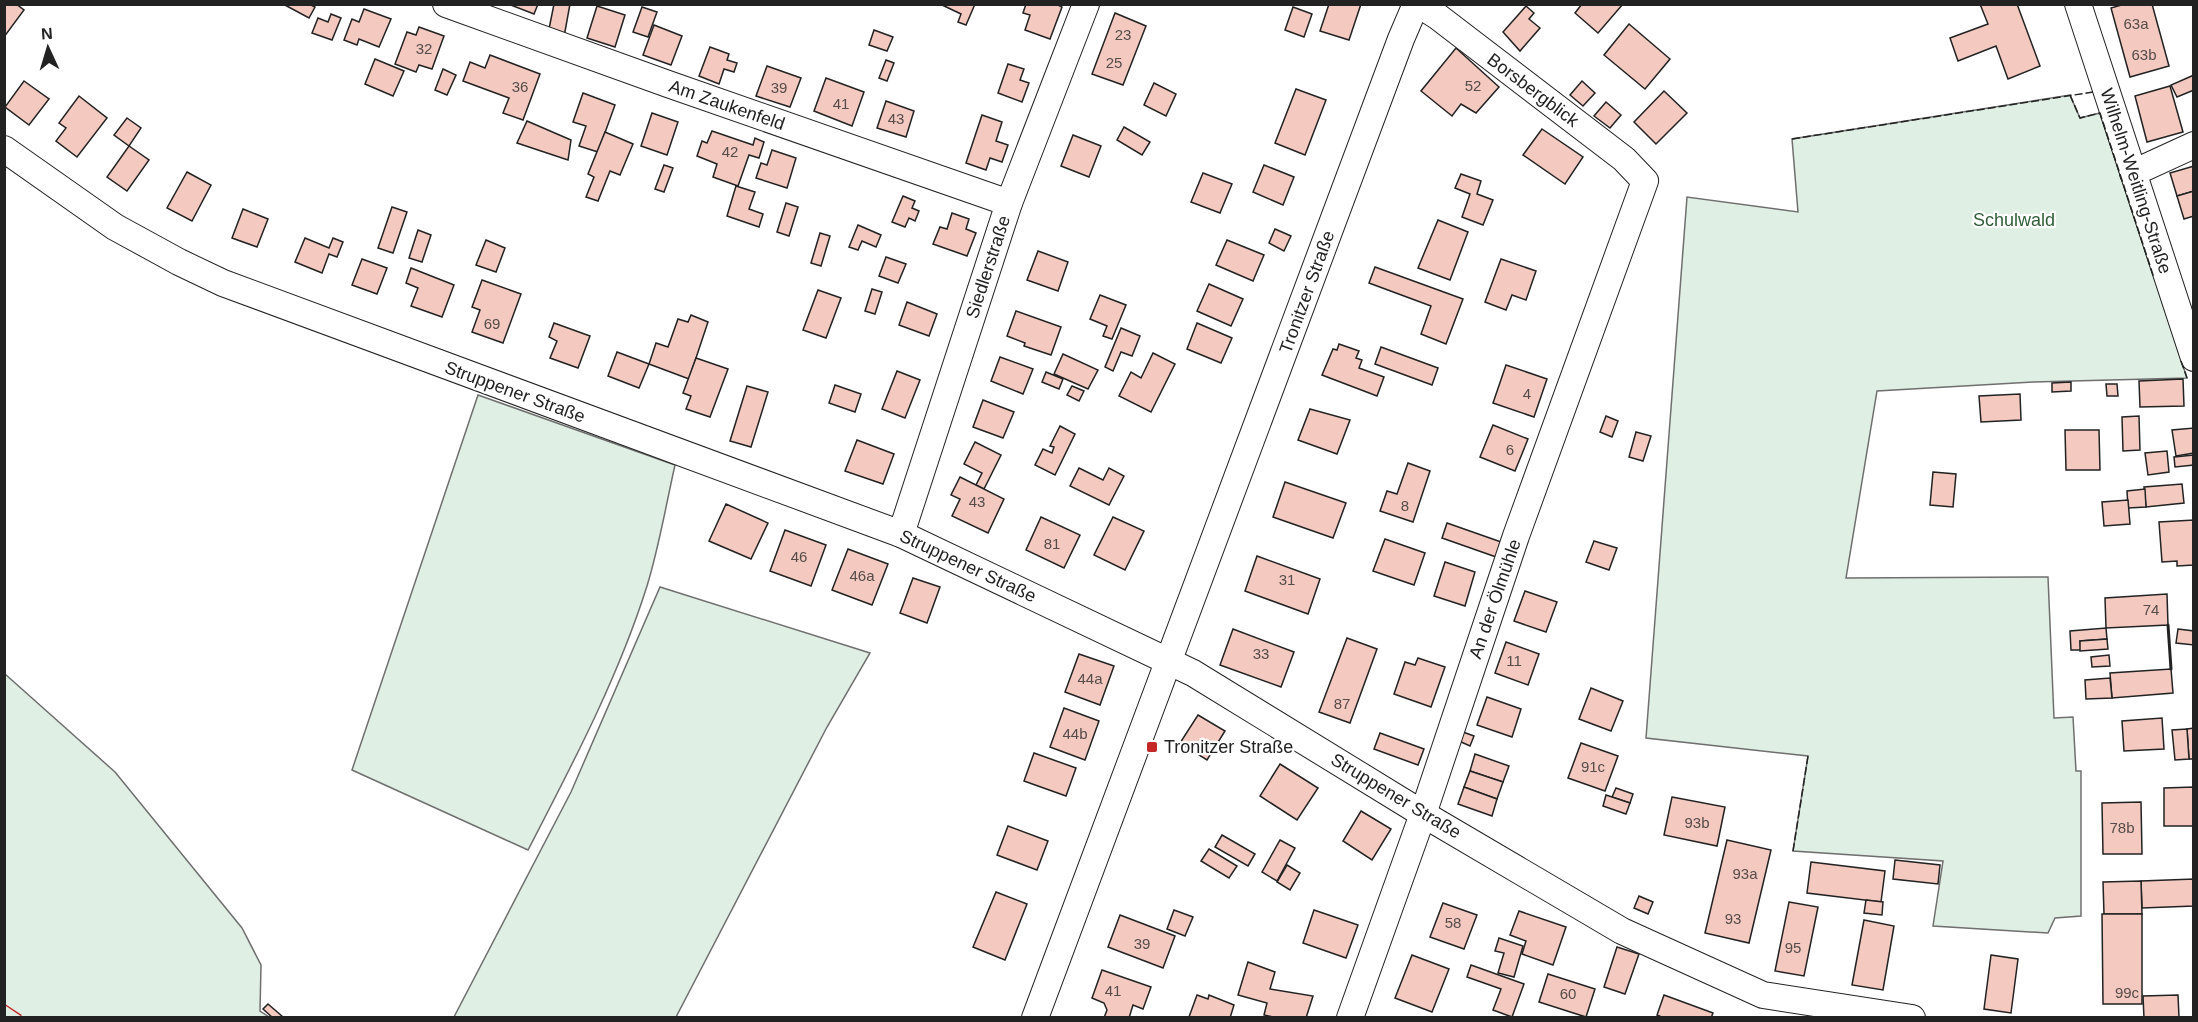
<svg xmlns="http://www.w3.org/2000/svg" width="2198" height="1022" viewBox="0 0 2198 1022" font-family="Helvetica,sans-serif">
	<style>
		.green { fill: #e0efe3; stroke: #6f6f6f; stroke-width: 1.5 }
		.building { fill: #f3c9c0; stroke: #222; stroke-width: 1.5 }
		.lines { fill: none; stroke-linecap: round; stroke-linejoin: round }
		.minor-casing { stroke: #222; stroke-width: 28 }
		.minor { stroke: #fff; stroke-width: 26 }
		.fence { stroke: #222; stroke-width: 1.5; stroke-dasharray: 8 3; stroke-linecap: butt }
		.wall { stroke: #222; stroke-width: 3 }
		.power { stroke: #c62828; stroke-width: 1.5; stroke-dasharray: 21 4.5 3 4.5; stroke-linecap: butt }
		.poi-dot { fill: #c62828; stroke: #fff; stroke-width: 2 }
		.labels { text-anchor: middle; stroke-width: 4.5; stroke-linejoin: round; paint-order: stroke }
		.number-label { font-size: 15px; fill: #564c4a }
		.street-label { font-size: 18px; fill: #222; stroke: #fff }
		.park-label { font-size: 18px; fill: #2f5e38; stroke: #fff }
		.poi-label { font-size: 18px; fill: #222; stroke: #fff; text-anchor: start }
	</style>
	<rect width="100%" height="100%" fill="#fff"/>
	<g class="green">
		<path d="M2070,95L2080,118L2100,113L2187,378L2033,382L1877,391L1846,578L2048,577L2054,718L2073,717L2076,771H2081V916L2055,918L2048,933L1933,926L1943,861L1793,851L1808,756L1646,738L1687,197L1798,212L1792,139Z"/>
		<path d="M478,395L675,465C666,505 659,547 647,586C618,678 572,765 528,850L352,770Z"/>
		<path d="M660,587L870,653L827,727L676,1017H454L571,792Z"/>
		<path d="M5,674L115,772L242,928L261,965L260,1011L269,1017H5Z"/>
	</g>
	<g class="building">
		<path d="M4,4H16L24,10L4,37Z"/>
		<path d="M283,4H309L315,7L309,18Z"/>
		<path d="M508,4H538L534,14Z"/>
		<path d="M554,4H570L564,37L548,34Z"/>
		<path d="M940,4H975L966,25L958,22L961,14Z"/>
		<path d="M1026,4H1056L1062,7L1050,39L1025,30L1030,15L1023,13Z"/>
		<path d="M1329,4H1361L1349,40L1320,31Z"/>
		<path d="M1582,4H1623L1598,33L1575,13Z"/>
		<path d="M1980,4H2017L2040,66L2008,79L1996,46L1958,61L1950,38L1988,24Z"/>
		<path d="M2125,4H2152L2169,66L2130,77L2111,8Z"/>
		<path d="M597,6L625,15L615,47L587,38Z"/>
		<path d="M1526,6L1534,13L1529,19L1540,28L1520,51L1503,32Z"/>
		<path d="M642,7L657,12L648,37L633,32Z"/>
		<path d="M1293,7L1312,14L1304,37L1285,30Z"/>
		<path d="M364,9L391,19L379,47L359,39L357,45L344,40L352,19L359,22Z"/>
		<path d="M1115,13L1146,26L1123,85L1092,74Z"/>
		<path d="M331,14L341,18L332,40L312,33L318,18L328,22Z"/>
		<path d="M1629,24L1670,59L1645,89L1604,55Z"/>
		<path d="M654,25L682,36L671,65L643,55Z"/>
		<path d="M419,27L444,36L432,69L419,65L416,72L395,64L407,32L416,35Z"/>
		<path d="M874,30L893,37L887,51L869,45Z"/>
		<path d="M710,47L729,54L727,60L737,63L734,72L724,69L719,84L699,76Z"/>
		<path d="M1456,48L1499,87L1476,113L1461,104L1452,116L1421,91Z"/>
		<path d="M490,55L540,74L523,120L503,113L509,98L463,81L470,62L485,68Z"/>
		<path d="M375,59L404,71L393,96L365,84Z"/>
		<path d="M886,60L894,63L887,81L879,78Z"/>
		<path d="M1008,64L1024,69L1020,80L1029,83L1022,102L998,93Z"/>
		<path d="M767,66L801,78L790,107L756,96Z"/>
		<path d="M443,69L456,75L447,95L435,90Z"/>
		<path d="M2194,75V90L2177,97L2171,85Z"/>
		<path d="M826,78L864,92L852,126L814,111Z"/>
		<path d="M24,81L49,99L29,125L5,107Z"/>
		<path d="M1582,81L1595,93L1583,106L1570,95Z"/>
		<path d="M1154,83L1176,94L1166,116L1144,105Z"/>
		<path d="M2170,86L2183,132L2147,142L2135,96Z"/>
		<path d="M1296,89L1326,100L1305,155L1275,143Z"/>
		<path d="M1664,91L1687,113L1656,144L1634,122Z"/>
		<path d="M583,93L615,105L598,152L579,146L586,126L573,122Z"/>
		<path d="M79,96L107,118L77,157L56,141L66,128L59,123Z"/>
		<path d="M886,101L914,111L906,137L877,128Z"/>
		<path d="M1606,102L1621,115L1610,128L1594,116Z"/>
		<path d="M652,113L678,122L667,155L641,146Z"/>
		<path d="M982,115L1002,122L996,141L1008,145L1002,162L990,158L986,170L966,163Z"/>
		<path d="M127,118L141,128L129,146L114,135Z"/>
		<path d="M527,121L571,140L568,160L517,143Z"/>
		<path d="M1124,127L1150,142L1142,155L1117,140Z"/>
		<path d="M1542,129L1583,157L1565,184L1523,155Z"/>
		<path d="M712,131L753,145L755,138L764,142L759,158L749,155L738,186L713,177L717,164L697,156L702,141L707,143Z"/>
		<path d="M605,132L633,144L620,175L610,171L598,201L586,197L594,177L588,174Z"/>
		<path d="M1073,135L1101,146L1089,177L1061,166Z"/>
		<path d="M129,146L149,160L127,191L107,177Z"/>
		<path d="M772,150L796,158L787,188L756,178L761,163L767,165Z"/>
		<path d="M664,165L673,168L664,192L655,189Z"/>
		<path d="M1264,165L1294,177L1283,205L1253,192Z"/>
		<path d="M2194,166V191L2177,196L2170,173Z"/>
		<path d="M187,172L211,185L192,221L167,208Z"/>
		<path d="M1203,173L1232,184L1220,213L1191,202Z"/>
		<path d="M1461,174L1481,181L1477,194L1493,200L1483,225L1462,217L1470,194L1455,188Z"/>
		<path d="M736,186L755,192L749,209L763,214L759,227L727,216Z"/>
		<path d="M2194,191V216L2184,219L2177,196Z"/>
		<path d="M903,196L915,201L912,208L919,211L915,221L909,218L905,227L892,222Z"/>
		<path d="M786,203L798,207L789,236L777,232Z"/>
		<path d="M392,207L407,212L393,253L378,248Z"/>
		<path d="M243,209L268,219L257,247L232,238Z"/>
		<path d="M952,213L969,219L966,229L976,233L967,256L933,244L940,227L947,229Z"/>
		<path d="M1438,220L1468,232L1450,280L1418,268Z"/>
		<path d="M858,225L881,235L876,247L862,241L858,250L849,247Z"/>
		<path d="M1275,229L1291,236L1284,251L1269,243Z"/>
		<path d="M418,230L431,235L422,262L409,258Z"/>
		<path d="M820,233L830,236L821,266L811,263Z"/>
		<path d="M305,238L329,248L333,238L343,242L337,257L329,254L322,273L295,262Z"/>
		<path d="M486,240L505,248L496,272L476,265Z"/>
		<path d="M1227,240L1264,255L1253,281L1216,265Z"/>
		<path d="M1038,251L1068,262L1058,291L1027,280Z"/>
		<path d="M886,257L906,264L898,283L879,276Z"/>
		<path d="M362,259L387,268L377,294L352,285Z"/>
		<path d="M1501,259L1536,271L1526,300L1512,295L1506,310L1485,302Z"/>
		<path d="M1375,267L1463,299L1446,344L1421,334L1431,306L1369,283Z"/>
		<path d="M411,268L454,285L442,317L411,306L418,288L406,283Z"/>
		<path d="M482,280L521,294L503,343L472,332L480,310L472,307Z"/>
		<path d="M1209,284L1243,299L1231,326L1197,311Z"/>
		<path d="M872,289L882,292L875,314L865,311Z"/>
		<path d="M818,290L841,298L826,338L803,330Z"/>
		<path d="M1100,295L1126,305L1112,339L1103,336L1107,326L1090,319Z"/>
		<path d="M907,302L937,314L929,336L899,325Z"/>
		<path d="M1016,311L1061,327L1051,355L1024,346L1025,343L1007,336Z"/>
		<path d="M691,315L708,322L689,379L649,364L656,343L668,347L678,319L688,322Z"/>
		<path d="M554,323L590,336L578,368L550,358L557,341L549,337Z"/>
		<path d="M1197,323L1232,338L1221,363L1187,349Z"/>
		<path d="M1121,328L1140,336L1132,356L1121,352L1113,371L1105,367Z"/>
		<path d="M1339,344L1359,351L1356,358L1362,360L1359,368L1384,377L1377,396L1322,375L1333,349L1337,350Z"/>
		<path d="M1381,347L1438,368L1432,385L1375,364Z"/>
		<path d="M617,352L649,364L639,388L608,376Z"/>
		<path d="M1153,353L1175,364L1151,412L1119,396L1131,372L1141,378Z"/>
		<path d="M1063,354L1098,370L1088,389L1054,374Z"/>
		<path d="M1000,357L1033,369L1023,394L991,381Z"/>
		<path d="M696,358L728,369L710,417L686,409L691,396L683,393Z"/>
		<path d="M1506,365L1547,379L1534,417L1493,403Z"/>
		<path d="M897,371L920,380L905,418L882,409Z"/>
		<path d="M1046,372L1063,379L1059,389L1042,382Z"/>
		<path d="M2183,379L2184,406L2140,407L2139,381Z"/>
		<path d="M2071,382V391L2052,392V383Z"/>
		<path d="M2106,384H2117L2118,396H2107Z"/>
		<path d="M835,385L861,394L855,412L829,403Z"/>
		<path d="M747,386L768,392L751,447L730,441Z"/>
		<path d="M1072,386L1084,391L1079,401L1067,395Z"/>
		<path d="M2020,394L2021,420L1981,422L1979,396Z"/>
		<path d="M983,400L1014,412L1003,438L973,427Z"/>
		<path d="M1310,409L1350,420L1337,454L1298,440Z"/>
		<path d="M1606,416L1618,421L1612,437L1600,432Z"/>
		<path d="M2139,416L2140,450L2123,451L2122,417Z"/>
		<path d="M1493,425L1528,439L1515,471L1480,457Z"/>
		<path d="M1060,426L1075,434L1055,475L1035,465L1043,449L1052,453L1054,447L1050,446Z"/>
		<path d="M2194,428V453L2176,456L2172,430Z"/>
		<path d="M2065,430H2099L2100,470H2066Z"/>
		<path d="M1636,432L1651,436L1643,461L1629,457Z"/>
		<path d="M857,440L894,454L883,484L845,471Z"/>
		<path d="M975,442L1001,455L984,489L976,485L982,473L964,464Z"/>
		<path d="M2167,451L2169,472L2148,475L2145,453Z"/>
		<path d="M2194,455V465L2175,467L2174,457Z"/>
		<path d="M1408,463L1430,471L1413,522L1380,511L1387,491L1397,494Z"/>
		<path d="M1079,468L1103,480L1109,468L1124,476L1109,505L1070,486Z"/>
		<path d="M1933,472L1956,474L1953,507L1930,505Z"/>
		<path d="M960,477L1004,499L988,533L952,516L960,499L951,495Z"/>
		<path d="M1285,482L1346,503L1333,538L1273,517Z"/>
		<path d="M2182,484L2184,503L2146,507L2144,487Z"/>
		<path d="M2145,489L2146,507L2128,508L2127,491Z"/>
		<path d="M2128,500L2130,524L2104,526L2102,502Z"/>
		<path d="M726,504L768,523L751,559L709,541Z"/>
		<path d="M1041,517L1080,535L1064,568L1026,550Z"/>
		<path d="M1113,517L1144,531L1125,570L1094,555Z"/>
		<path d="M2194,520V565L2177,566V561L2162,562L2159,522Z"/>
		<path d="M1447,523L1504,543L1499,558L1442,538Z"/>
		<path d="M785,530L826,545L811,586L770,571Z"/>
		<path d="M1385,539L1425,553L1414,585L1373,571Z"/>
		<path d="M1594,541L1617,548L1609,570L1586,562Z"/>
		<path d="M848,549L888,564L872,605L832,590Z"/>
		<path d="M1257,556L1320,579L1308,614L1245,591Z"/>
		<path d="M1445,562L1475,572L1465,606L1434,596Z"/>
		<path d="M913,578L940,587L927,623L900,613Z"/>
		<path d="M1525,591L1557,602L1546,632L1514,621Z"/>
		<path d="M2167,594L2168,625L2106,628L2105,598Z"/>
		<path d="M2106,628L2107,639L2080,641L2081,650H2071L2070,631Z"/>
		<path d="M1233,629L1294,652L1281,687L1220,665Z"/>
		<path d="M2178,629L2194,631V645L2176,643Z"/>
		<path d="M1347,638L1377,649L1350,723L1319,712Z"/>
		<path d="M2107,639L2108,649L2080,651V641Z"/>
		<path d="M1506,642L1539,654L1528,685L1495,673Z"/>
		<path d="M1079,654L1114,666L1100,705L1065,692Z"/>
		<path d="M2109,655L2110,666L2092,667L2091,657Z"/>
		<path d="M1418,658L1445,667L1431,707L1394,694L1405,662L1415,665Z"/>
		<path d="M2171,669L2173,693L2112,698L2110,673Z"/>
		<path d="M2110,678L2112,698L2086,699L2085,680Z"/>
		<path d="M1591,688L1623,701L1611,731L1579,719Z"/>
		<path d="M1487,697L1521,709L1512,737L1477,725Z"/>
		<path d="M1064,708L1099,721L1085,760L1050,747Z"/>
		<path d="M1198,715L1225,731L1207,760L1180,743Z"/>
		<path d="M2162,718L2164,749L2124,751L2122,721Z"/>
		<path d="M2194,728V759H2189L2187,729Z"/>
		<path d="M2187,729L2189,759L2175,760L2172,730Z"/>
		<path d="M1463,732L1474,736L1470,746L1459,741Z"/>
		<path d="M1380,733L1424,749L1418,765L1374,749Z"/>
		<path d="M1581,743L1618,756L1605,791L1568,778Z"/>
		<path d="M1034,753L1076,768L1066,796L1024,781Z"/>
		<path d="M1475,754L1509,766L1503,782L1470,771Z"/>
		<path d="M1280,764L1318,788L1297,820L1260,796Z"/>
		<path d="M1470,771L1503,782L1497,799L1464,787Z"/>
		<path d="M1464,787L1497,799L1492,816L1458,804Z"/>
		<path d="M2194,787V826H2164V788Z"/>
		<path d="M1616,788L1633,794L1630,803L1612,797Z"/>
		<path d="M1606,795L1630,803L1626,814L1603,806Z"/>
		<path d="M1672,797L1725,807L1717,846L1664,835Z"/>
		<path d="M2141,802L2142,854H2103L2102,803Z"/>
		<path d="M1361,811L1391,829L1372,860L1343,841Z"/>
		<path d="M1008,826L1048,841L1037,870L997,855Z"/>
		<path d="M1222,835L1255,854L1248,866L1215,847Z"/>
		<path d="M1280,840L1295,848L1277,881L1262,872Z"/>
		<path d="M1727,840L1771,850L1749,943L1705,933Z"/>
		<path d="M1209,849L1237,866L1229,878L1201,861Z"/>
		<path d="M1895,860L1940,865L1938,884L1893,879Z"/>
		<path d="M1811,862L1885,871L1881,902L1807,893Z"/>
		<path d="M1287,865L1300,873L1290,890L1277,882Z"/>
		<path d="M2194,879V906L2142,908L2141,881Z"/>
		<path d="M2141,881L2142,914H2104L2103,882Z"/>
		<path d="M996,892L1027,904L1005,960L973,947Z"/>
		<path d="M1639,896L1653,902L1648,914L1634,908Z"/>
		<path d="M1866,900L1883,902L1882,915L1864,913Z"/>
		<path d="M1789,902L1818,907L1804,976L1775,971Z"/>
		<path d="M1443,903L1477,915L1464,949L1430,937Z"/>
		<path d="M1174,910L1193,917L1185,936L1167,929Z"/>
		<path d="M1314,910L1358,925L1346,958L1303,943Z"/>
		<path d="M1519,911L1566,927L1553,965L1522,954L1526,941L1510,935Z"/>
		<path d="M2102,914H2142V1004H2103Z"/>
		<path d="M1120,915L1175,936L1163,968L1108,947Z"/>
		<path d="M1864,920L1894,926L1883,990L1852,985Z"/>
		<path d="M1499,938L1523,946L1514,977L1498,973L1504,953L1495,951Z"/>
		<path d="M1617,947L1639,954L1625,994L1604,987Z"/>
		<path d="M1412,955L1449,969L1432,1012L1395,998Z"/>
		<path d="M1991,955L2018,959L2011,1013L1984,1009Z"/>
		<path d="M1248,962L1275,972L1270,989L1313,996L1306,1018H1277L1264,1015L1267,1003L1238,995Z"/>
		<path d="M1471,965L1524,984L1512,1017L1493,1010L1501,989L1467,977Z"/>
		<path d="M1102,970L1151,987L1143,1009L1133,1005L1129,1018H1104L1107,1010L1104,1003L1092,998Z"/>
		<path d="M1548,974L1595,989L1586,1017L1539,1002Z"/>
		<path d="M1197,995L1208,999L1209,995L1234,1005L1230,1018L1189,1017Z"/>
		<path d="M1664,995L1713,1013L1711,1018H1664L1657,1015Z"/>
		<path d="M2178,995L2179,1017L2144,1018L2143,996Z"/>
		<path d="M268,1004L283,1017L282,1018H273L263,1009Z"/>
	</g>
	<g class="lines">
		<g class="minor-casing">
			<g id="minor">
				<path d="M446,4L668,84L1009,203"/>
				<path d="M2078,4L2194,358"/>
				<path d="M4,149L115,227L179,262L223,283L901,534L1193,673L1423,814L1622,931L1763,995L1912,1018"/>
				<path d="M2133,173L2194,145"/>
				<path d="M901,534L1009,203L1086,4"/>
				<path d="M1035,1018L1401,39L1416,4"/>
				<path d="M1350,1018L1423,814L1516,536L1645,181L1624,159L1437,16L1418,4"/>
			</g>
		</g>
		<use href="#minor" class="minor"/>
		<g class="fence">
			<path d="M2070,95L2080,118L2100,113L2154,278"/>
			<path d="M1792,139L2093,92"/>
			<path d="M2181,361L2187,378"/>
			<path d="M1793,851L1808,756"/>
		</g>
		<path class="wall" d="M2168,625L2171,669"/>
		<path class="power" d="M4,1004L25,1018"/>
	</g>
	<rect class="poi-dot" x="1146" y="741" width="12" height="12" rx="3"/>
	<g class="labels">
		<g class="number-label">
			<text x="2136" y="29">63a</text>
			<text x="1123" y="40">23</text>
			<text x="424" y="54">32</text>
			<text x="2144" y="60">63b</text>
			<text x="1114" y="68">25</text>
			<text x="1473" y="91">52</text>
			<text x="520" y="92">36</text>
			<text x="779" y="93">39</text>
			<text x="841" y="109">41</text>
			<text x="896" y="124">43</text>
			<text x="730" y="157">42</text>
			<text x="492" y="329">69</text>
			<text x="1527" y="399">4</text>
			<text x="1510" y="455">6</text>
			<text x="977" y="507">43</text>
			<text x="1405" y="511">8</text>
			<text x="1052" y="549">81</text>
			<text x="799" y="562">46</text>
			<text x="862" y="581">46a</text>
			<text x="1287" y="585">31</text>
			<text x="2151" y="615">74</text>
			<text x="1261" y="659">33</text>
			<text x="1514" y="666">11</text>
			<text x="1090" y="684">44a</text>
			<text x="1342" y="709">87</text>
			<text x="1075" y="739">44b</text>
			<text x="1593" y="772">91c</text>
			<text x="1697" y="828">93b</text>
			<text x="2122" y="833">78b</text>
			<text x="1745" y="879">93a</text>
			<text x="1733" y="924">93</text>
			<text x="1453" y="928">58</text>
			<text x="1142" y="949">39</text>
			<text x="1793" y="953">95</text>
			<text x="1113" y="996">41</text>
			<text x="2127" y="998">99c</text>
			<text x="1568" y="999">60</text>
		</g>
		<g class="street-label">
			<text transform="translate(1533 90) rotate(37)" y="6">Borsbergblick</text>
			<text transform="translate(727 105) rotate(19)" y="6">Am Zaukenfeld</text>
			<text transform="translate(2136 181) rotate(72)" y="6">Wilhelm-Weitling-Straße</text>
			<text transform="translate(988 267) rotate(-72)" y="6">Siedlerstraße</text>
			<text transform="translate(1307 292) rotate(-70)" y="6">Tronitzer Straße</text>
			<text transform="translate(515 392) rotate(20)" y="6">Struppener Straße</text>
			<text transform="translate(968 566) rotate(25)" y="6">Struppener Straße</text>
			<text transform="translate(1495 599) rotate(-71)" y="6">An der Ölmühle</text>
			<text transform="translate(1396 796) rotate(31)" y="6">Struppener Straße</text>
		</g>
		<g class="park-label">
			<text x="2014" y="226">Schulwald</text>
		</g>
		<g class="poi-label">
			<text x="1164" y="753">Tronitzer Straße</text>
		</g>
	</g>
	<rect width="2198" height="1022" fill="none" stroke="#222222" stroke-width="12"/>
	<g transform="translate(48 48) rotate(356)" stroke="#ffffff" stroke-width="4.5" paint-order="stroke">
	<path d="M0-4.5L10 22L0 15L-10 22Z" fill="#222222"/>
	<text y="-9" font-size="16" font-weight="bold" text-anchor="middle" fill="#222222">N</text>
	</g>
</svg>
